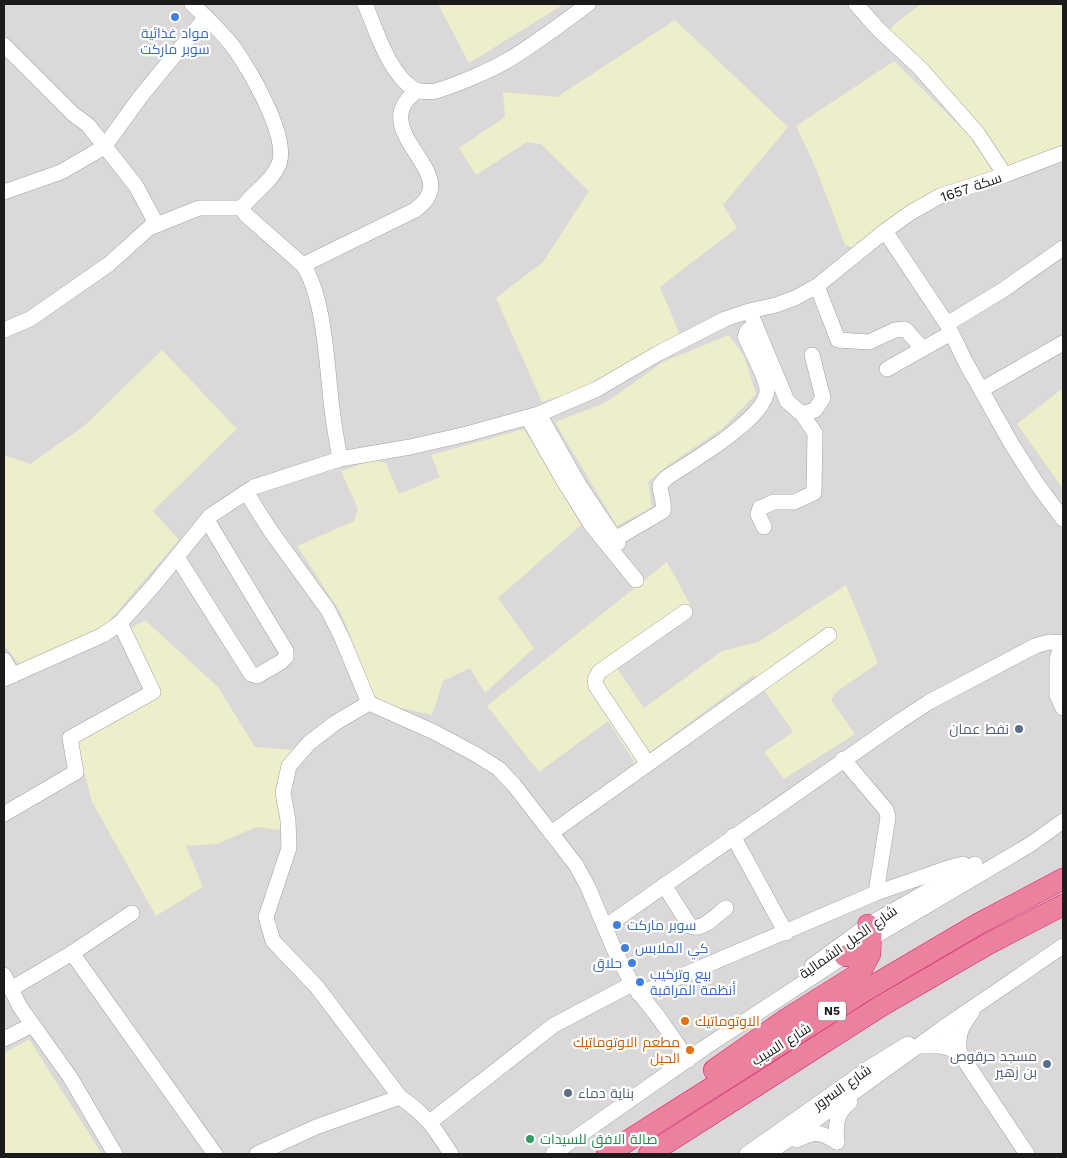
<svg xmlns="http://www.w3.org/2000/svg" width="1067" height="1158" viewBox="0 0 1067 1158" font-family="'Work Sans',Cairo,sans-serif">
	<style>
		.residential { fill: #dad8d8 }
		.farmland { fill: #eeeeca }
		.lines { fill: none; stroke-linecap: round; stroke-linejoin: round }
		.minor-casing { stroke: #a2a2a2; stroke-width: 16 }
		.highway-casing { stroke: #df1a6c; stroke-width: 22 }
		.minor { stroke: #fff; stroke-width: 15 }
		.highway { stroke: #eb829d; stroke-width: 21 }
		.shop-dot { fill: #3f7fe0; stroke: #fff; stroke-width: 2 }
		.service-dot { fill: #5c6f8a; stroke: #fff; stroke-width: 2 }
		.food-dot { fill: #e8710a; stroke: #fff; stroke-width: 2 }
		.leisure-dot { fill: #2e9e5b; stroke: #fff; stroke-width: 2 }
		.labels { text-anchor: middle; stroke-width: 4.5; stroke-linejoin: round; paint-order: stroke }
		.shield { fill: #fff; stroke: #5f5f5f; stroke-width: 1 }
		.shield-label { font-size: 12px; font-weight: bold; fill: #1b1b1b }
		.shop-label { font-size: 14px; fill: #366cbe; stroke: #fff; text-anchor: start }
		.street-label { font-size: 14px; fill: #1b1b1b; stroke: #fff }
		.service-label { font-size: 14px; fill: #4e5e75; stroke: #fff; text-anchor: end }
		.food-label { font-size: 14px; fill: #c56008; stroke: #fff; text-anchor: start }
		.leisure-label { font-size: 14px; fill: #27864d; stroke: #fff; text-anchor: start }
	</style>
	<rect width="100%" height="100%" fill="#eee8e0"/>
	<rect class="residential" x="4" y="4" width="1059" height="1150"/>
	<g class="farmland">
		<path d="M438,4H564L469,63Z"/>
		<path d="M921,4H1063V150L1005,170L889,31L897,22Z"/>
		<path d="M675,20L788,127L723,205L737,228L660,287L680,335L595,385L542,402L496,298L543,262L589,191L541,144L527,142L476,175L459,148L505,117L503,92L557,97Z"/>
		<path d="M894,61L977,143L995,171L854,248L845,245L815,166L796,126Z"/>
		<path d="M729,335L744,356L756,394L722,429L668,465L648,482L652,507L617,526L555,422L605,403L663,362Z"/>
		<path d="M162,350L237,429L153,511L179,540L102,629L19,664L4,645V455L30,464L84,426Z"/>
		<path d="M1063,388V489L1017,424Z"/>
		<path d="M524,429L581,525L498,598L534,648L485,693L470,668L443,681L432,715L371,701L358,655L341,613L297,546L354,521L358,509L341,471L374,460L386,463L399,494L440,477L431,455Z"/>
		<path d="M667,562L692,608L616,667L644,708L722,651L758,642L846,585L878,663L835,693L831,700L855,734L784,779L764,752L793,732L754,675L635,763L608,721L539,772L487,706Z"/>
		<path d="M145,620L218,687L255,747L295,750L280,791V830L256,827L217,844L186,846L203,887L156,916L92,802L76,741L161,695L130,629Z"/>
		<path d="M29,1039L102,1154H4V1053Z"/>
	</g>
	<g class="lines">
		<g class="minor-casing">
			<g id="minor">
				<path d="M192,4C206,17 222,32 234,48C250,71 289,136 279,164C272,182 253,192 242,208"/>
				<path d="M365,4C376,30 389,74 414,89C419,92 430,92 436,91C456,85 492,70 510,59C537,42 563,23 588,4"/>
				<path d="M856,4L878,29L920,68L978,134L1005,175"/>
				<path d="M4,45L73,114L88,125L136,186L157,225"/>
				<path d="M4,192L61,172L104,147L141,96L206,17"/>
				<path d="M242,208L246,215L303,265C325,297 327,370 332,409C334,426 337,442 340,459"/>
				<path d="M885,231L947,324L966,363L1011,443L1037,484L1063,519"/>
				<path d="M303,265L415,210C459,179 396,149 401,113C402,104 409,97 416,91"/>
				<path d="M817,286L838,340L869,342L895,330L905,329L922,348"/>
				<path d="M752,317L787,401L802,414L815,433L814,493L794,502H774L760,508L758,514L764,527"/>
				<path d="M947,324L1003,290L1063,248"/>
				<path d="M4,330L30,319L109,264L149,228L199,208H242"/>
				<path d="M887,369L951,333"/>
				<path d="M981,390L1063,343"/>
				<path d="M539,414L579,485L618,543"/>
				<path d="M802,414L815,410L823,398L812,355"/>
				<path d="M528,418L562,478L592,526L636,580"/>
				<path d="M246,492L270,530L328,610L342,638L369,703L434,732L477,755L499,769L514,785L576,865L588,887L614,949L632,984L659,1018L688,1060"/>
				<path d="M615,539L663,511C665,502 660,494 660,485L666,478C689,463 767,418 767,390C767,379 750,348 745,337L747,331L755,325"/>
				<path d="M177,557L251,674L257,676L281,662L286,657V651L207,520"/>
				<path d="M1063,642L1057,659V695L1063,708"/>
				<path d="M4,660L13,675"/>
				<path d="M4,679L103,635L120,623L154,585L210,516L254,487L340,459L410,447L467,434L539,414L597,389L657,354L725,319L749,311L776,305L795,298L817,286L885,231L910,213L940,196L1005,175L1063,153"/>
				<path d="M369,703L335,723L309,743L289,766L283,793L288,820L289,848L266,917L273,941L317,987L400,1097C427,1116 434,1127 451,1154"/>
				<path d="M843,759L886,810L888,817L876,893"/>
				<path d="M648,764L596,686L595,680L599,672L685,612"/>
				<path d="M4,814L76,772L70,738L153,692L120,623"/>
				<path d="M551,833L829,635"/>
				<path d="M733,836L786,933"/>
				<path d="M664,885L690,926C702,932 716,915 726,908"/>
				<path d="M605,927L900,721L929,702L1035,646L1049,642L1063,643"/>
				<path d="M72,953L215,1154"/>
				<path d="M812,966L868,925L975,864"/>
				<path d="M4,975L20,1007L70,1077L115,1154"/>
				<path d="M11,989L72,953L132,913"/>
				<path d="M639,994L876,893L948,868L963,864"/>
				<path d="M943,1028L1027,1154"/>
				<path d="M4,1039L32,1025"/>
				<path d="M919,1046H941L959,1051C958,1032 961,1027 972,1012"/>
				<path d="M430,1122L554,1025L632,984"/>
				<path d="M797,1140C815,1130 821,1132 837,1142"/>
				<path d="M837,1142C835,1125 836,1113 850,1102"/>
				<path d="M257,1154L316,1127L400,1097"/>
				<path d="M553,1154L704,1048L872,938L1031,844L1063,821"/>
				<path d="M747,1154L872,1066L908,1044"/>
				<path d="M768,1154L943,1028L1063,946"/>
			</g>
		</g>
		<g class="highway-casing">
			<g id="highway">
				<path d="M845,956L854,955L858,958L860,973"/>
				<path d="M714,1070L788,1018L860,973L870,954L871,934L868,925"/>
				<path d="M607,1154L866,990L978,924L1063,879"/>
				<path d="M649,1154L881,1006L988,944L1063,905"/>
			</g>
		</g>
		<use href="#minor" class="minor"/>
		<use href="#highway" class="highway"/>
	</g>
	<g class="shop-dot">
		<circle cx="175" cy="17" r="5"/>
		<circle cx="617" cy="925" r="5"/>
		<circle cx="625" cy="948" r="5"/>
		<circle cx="632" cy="963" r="5"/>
		<circle cx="640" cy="982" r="5"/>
	</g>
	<g class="service-dot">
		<circle cx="1019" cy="729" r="5"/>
		<circle cx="1047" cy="1064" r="5"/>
		<circle cx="568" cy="1093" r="5"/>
	</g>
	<g class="food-dot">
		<circle cx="685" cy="1021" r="5"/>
		<circle cx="690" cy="1050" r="5"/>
	</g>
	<circle class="leisure-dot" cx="530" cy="1139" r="5"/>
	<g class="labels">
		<rect class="shield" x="818" y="1001.5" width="28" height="19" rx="4"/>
		<g class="shield-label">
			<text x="832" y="1015">N5</text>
		</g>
		<g class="shop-label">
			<text x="175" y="38" text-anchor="middle">مواد غذائية<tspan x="175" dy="16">سوبر ماركت</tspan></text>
			<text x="627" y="930">سوبر ماركت</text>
			<text x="635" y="953">كي الملابس</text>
			<text x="622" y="968" text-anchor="end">حلاق</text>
			<text x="650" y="979">بيع وتركيب<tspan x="650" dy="16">أنظمة المراقبة</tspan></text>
		</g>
		<g class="street-label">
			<text transform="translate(971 187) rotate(-19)" y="5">سكة 1657</text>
			<text transform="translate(848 942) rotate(-35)" y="5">شارع الحيل الشمالية</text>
			<text transform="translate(781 1044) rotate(-32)" y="5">شارع السيب</text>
			<text transform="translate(842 1087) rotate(-35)" y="5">شارع السرور</text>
		</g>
		<g class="service-label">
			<text x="1009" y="734">نفط عمان</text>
			<text x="1037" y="1061">مسجد حرقوص<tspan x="1037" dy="16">بن زهير</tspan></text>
			<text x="578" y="1098" text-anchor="start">بناية دماء</text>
		</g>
		<g class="food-label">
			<text x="695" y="1026">الاوتوماتيك</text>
			<text x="680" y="1047" text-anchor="end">مطعم الاوتوماتيك<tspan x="680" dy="16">الحيل</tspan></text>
		</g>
		<g class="leisure-label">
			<text x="540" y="1144">صالة الافق للسيدات</text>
		</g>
	</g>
	<rect width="1067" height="1158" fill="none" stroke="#1b1b1b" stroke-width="10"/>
</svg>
